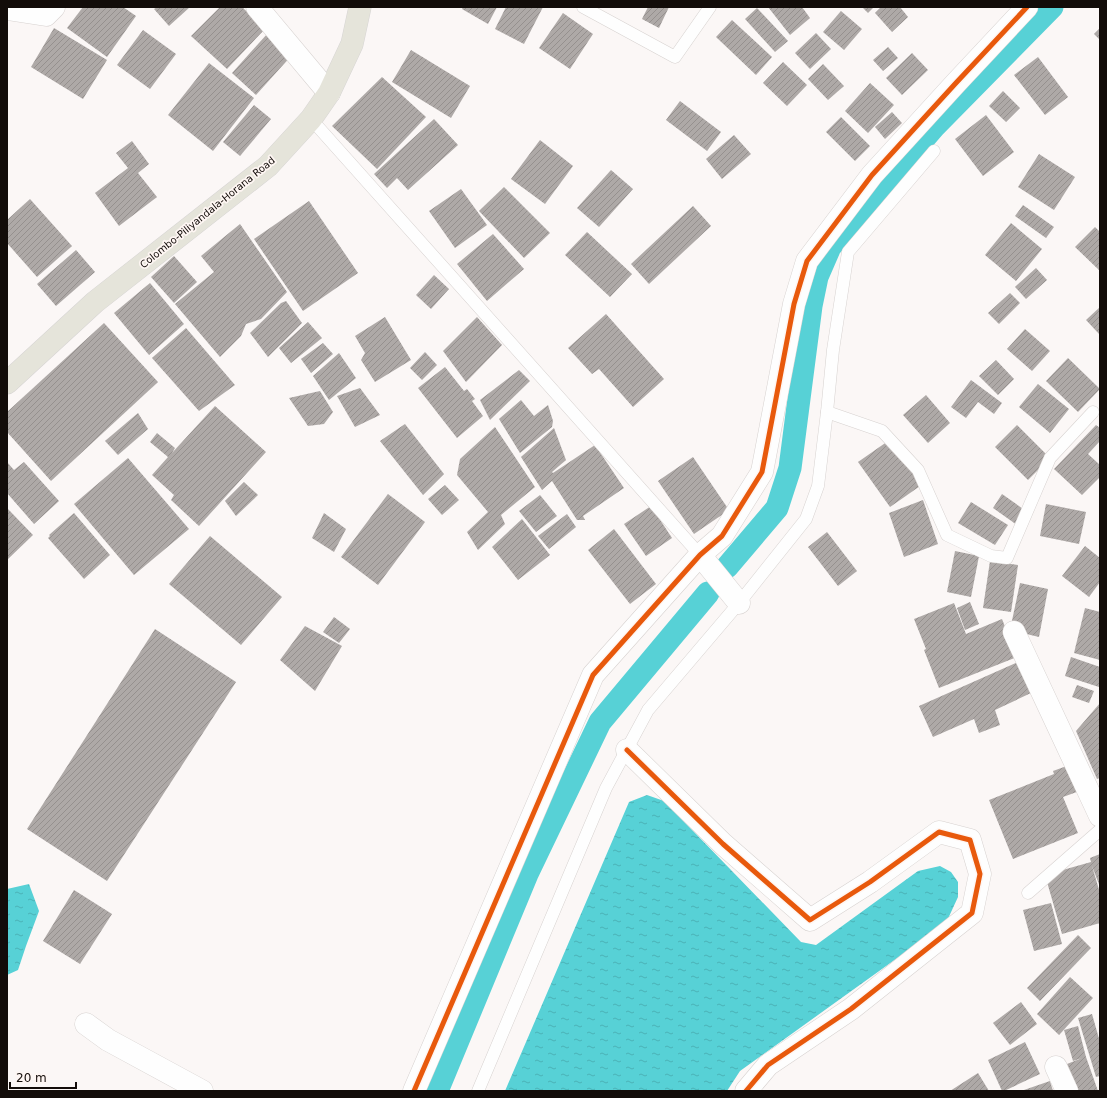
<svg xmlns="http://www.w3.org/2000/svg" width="1107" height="1098" viewBox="0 0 1107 1098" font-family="'DejaVu Sans',sans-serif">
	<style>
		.water { fill: url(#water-ripples) }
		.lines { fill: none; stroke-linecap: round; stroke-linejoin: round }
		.canal { stroke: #57d1d6; stroke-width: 23 }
		.building { fill: url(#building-hatch) }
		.lane-casing { stroke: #d7d2d0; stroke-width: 13 }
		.street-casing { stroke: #d7d2d0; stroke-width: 23 }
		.primary-casing { stroke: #d7d5d4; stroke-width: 23 }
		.lane { stroke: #fefefe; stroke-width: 12 }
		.street { stroke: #fefefe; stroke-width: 22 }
		.primary { stroke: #e5e4da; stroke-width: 22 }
		.cycleway-casing { stroke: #fef6f3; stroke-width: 8 }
		.cycleway { stroke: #e8590c; stroke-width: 5 }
		.labels { text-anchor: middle; stroke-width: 3.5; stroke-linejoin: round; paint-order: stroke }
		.street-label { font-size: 10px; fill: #120c09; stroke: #fef6f3 }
	</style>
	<defs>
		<pattern id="water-ripples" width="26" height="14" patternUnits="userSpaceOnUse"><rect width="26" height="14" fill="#57d1d6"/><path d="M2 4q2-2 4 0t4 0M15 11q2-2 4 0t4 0" fill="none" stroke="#4bb2b6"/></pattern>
		<pattern id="building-hatch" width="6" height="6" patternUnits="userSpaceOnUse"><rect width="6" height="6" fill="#aea9a7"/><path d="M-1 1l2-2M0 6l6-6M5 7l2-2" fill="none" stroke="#95908e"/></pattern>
	</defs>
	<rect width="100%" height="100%" fill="#fbf7f6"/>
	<g class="water">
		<path d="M647,795L664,801L801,942L816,945L918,871L940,866L951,872L958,882V897L946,923L740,1071L727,1091H505L629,802Z"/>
		<path d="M29,884L39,911L26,946L18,970L7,975V889Z"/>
	</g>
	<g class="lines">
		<g class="canal">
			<path d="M727,567L777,508L790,468L811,306L817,277L830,247L934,127L1052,7"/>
			<path d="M437,1091L527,874L600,722L708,593"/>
		</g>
	</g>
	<g class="building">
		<path d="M83,7H123L136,16L107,57L67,28Z"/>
		<path d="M157,7H190L169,26L154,9Z"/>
		<path d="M220,7H242L265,29L227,69L191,36Z"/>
		<path d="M463,7H497L488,24L462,9Z"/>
		<path d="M506,7H543L524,44L495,29Z"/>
		<path d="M648,7H669L659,28L642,19Z"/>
		<path d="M768,7H802L810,18L790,35Z"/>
		<path d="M862,7H874L868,13Z"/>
		<path d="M881,7H900L908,17L892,32L875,13Z"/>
		<path d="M757,8L788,41L775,52L745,19Z"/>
		<path d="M841,11L862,29L844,50L823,32Z"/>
		<path d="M563,13L593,34L570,69L539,48Z"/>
		<path d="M732,20L772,57L756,75L716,37Z"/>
		<path d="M54,28L107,60L83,99L31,67Z"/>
		<path d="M1100,28V40L1094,34Z"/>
		<path d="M143,30L176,54L150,89L117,65Z"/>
		<path d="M268,33L292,55L256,95L232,73Z"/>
		<path d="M816,33L831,49L810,69L795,53Z"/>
		<path d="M888,47L898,58L883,71L873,60Z"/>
		<path d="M411,50L470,86L451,118L392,82Z"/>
		<path d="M912,53L928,70L902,95L886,78Z"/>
		<path d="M1038,57L1068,97L1045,115L1014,75Z"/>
		<path d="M783,62L807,85L787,106L763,83Z"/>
		<path d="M209,63L254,98L213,151L168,115Z"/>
		<path d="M823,64L844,86L828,100L808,79Z"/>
		<path d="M382,77L426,117L377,169L332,126Z"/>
		<path d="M870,83L894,105L868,133L845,111Z"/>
		<path d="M1003,91L1020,108L1006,122L989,106Z"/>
		<path d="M680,101L721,132L707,151L666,120Z"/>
		<path d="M254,105L271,119L240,156L223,142Z"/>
		<path d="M892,112L902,123L885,139L875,127Z"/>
		<path d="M986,115L1014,152L983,176L955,139Z"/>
		<path d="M841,117L870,146L855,161L826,132Z"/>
		<path d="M434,119L458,145L408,190L397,178L387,188L374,174Z"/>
		<path d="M734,135L751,154L722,179L706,159Z"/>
		<path d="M540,140L573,166L545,204L511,179Z"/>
		<path d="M132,141L149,164L138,173L157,197L119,226L95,193L128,168L116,153Z"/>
		<path d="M1039,154L1075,177L1054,210L1018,187Z"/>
		<path d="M611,170L633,189L599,227L577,208Z"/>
		<path d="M504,187L550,233L524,258L479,211Z"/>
		<path d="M461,189L487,225L455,248L429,211Z"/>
		<path d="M30,199L72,246L37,277L7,243V220Z"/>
		<path d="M309,201L358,273L303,311L254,239Z"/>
		<path d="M1023,205L1054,227L1046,238L1015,216Z"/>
		<path d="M693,206L711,226L649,284L631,264Z"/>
		<path d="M1011,223L1042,249L1016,281L985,255Z"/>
		<path d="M240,224L287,292L261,319L246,324L241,336L220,357L175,304L214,272L201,256Z"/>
		<path d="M1095,227L1100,232V271L1075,247Z"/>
		<path d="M587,232L632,274L610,297L565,255Z"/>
		<path d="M493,234L524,269L487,301L457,264Z"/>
		<path d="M76,250L95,272L56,306L37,284Z"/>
		<path d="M174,256L197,282L174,303L151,277Z"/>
		<path d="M1036,268L1047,280L1026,299L1015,287Z"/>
		<path d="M434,275L449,289L431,309L416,295Z"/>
		<path d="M150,283L184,324L149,355L114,313Z"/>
		<path d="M1010,293L1020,303L999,324L988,313Z"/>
		<path d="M286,301L302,323L268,357L250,333L281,303Z"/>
		<path d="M1100,307V335L1086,320Z"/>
		<path d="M606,314L664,379L633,407L599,369L592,374L568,348Z"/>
		<path d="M385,317L411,360L375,382L361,360L365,353L355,336Z"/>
		<path d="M477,317L502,345L466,382L443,351Z"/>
		<path d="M308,322L322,338L291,363L279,348Z"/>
		<path d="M104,323L158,382L51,481L7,432V412Z"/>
		<path d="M186,328L235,385L199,411L152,358Z"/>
		<path d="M1025,329L1050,351L1032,371L1007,349Z"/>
		<path d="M323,343L333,354L311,373L301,359Z"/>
		<path d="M425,352L437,365L422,380L410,368Z"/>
		<path d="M339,353L356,378L329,400L313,376Z"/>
		<path d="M1068,358L1100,389L1078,412L1046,381Z"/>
		<path d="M996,360L1014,379L998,395L979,376Z"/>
		<path d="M445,367L464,391L467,389L475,399L472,401L483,416L457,438L418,388Z"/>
		<path d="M519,370L530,381L490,420L480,400Z"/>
		<path d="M971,380L1002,403L994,414L978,402L966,418L951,407Z"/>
		<path d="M1038,384L1069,409L1050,433L1019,407Z"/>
		<path d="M360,388L380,415L355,427L337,396Z"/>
		<path d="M320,391L333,412L324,424L308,426L289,398Z"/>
		<path d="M926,395L950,423L928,443L903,415Z"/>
		<path d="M521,400L534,416L548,405L553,421L552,427L520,453L499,419Z"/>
		<path d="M215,406L266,452L199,526L171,500L174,495L152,475L168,457L150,442L157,433L175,448L172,453Z"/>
		<path d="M138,413L148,429L118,455L105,441Z"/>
		<path d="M405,424L444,474L423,495L380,441Z"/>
		<path d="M1017,425L1050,458L1028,480L995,447Z"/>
		<path d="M1096,425L1100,428V441L1088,454L1100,465V477L1082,495L1054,469Z"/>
		<path d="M495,427L535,487L501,515L505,524L478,550L467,532L488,512L457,475L460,459Z"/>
		<path d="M554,428L566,460L552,472L553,473L595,445L624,488L583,516L585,520H577L552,481L542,490L521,457Z"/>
		<path d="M891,439L923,484L890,507L858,462Z"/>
		<path d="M693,457L729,510L694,534L658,481Z"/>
		<path d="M128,458L189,529L134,575L74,504Z"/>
		<path d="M7,462L14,470L24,462L59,501L34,524L7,493Z"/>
		<path d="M244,482L258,495L236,516L225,501Z"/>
		<path d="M445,485L459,500L442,515L428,499Z"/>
		<path d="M388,494L425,522L378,585L341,557Z"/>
		<path d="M1002,494L1026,511L1017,525L993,508Z"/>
		<path d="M540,495L557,516L536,532L519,511Z"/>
		<path d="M923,500L938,544L904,557L889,513Z"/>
		<path d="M971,502L1008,525L995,545L958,523Z"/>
		<path d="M1046,504L1086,512L1079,544L1040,536Z"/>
		<path d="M651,506L672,538L646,556L624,524Z"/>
		<path d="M7,508L33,535L7,560Z"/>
		<path d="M74,513L110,555L84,579L48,538L50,536L49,535Z"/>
		<path d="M324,513L346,529L334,552L312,538Z"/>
		<path d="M567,514L576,527L549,549L538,536Z"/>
		<path d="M522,519L550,555L518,580L492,547Z"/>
		<path d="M614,529L656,584L630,604L588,550Z"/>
		<path d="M827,532L857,571L838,586L808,547Z"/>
		<path d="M210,536L282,597L241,645L169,584Z"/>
		<path d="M1085,546L1100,558V582L1089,597L1062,576Z"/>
		<path d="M955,551L979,556L971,597L947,592Z"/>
		<path d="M990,561L1018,565L1011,612L983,608Z"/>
		<path d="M1020,583L1048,589L1039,637L1010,630Z"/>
		<path d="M970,602L979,624L965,630L957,608Z"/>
		<path d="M954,603L966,634L1002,619L1017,657L939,688L924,650L926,649L914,619Z"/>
		<path d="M1085,608L1100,612V660L1074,653Z"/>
		<path d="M334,617L350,629L339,643L323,632Z"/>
		<path d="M305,626L342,646L315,691L280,660Z"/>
		<path d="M155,629L236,682L107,881L27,829Z"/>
		<path d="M1071,657L1100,667L1099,687L1065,676Z"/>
		<path d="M1018,662L1031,693L995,710L1000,725L979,733L974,719L933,737L919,706Z"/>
		<path d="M1077,685L1094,691L1089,703L1072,697Z"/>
		<path d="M1100,703V778L1097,779L1076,731Z"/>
		<path d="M1075,763L1085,789L1063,797L1078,833L1013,859L989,800L1054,774L1053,771Z"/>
		<path d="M1100,854V887L1092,866L1100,893V923L1062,934L1045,875L1091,862L1090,858Z"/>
		<path d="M74,890L112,914L80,964L43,941Z"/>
		<path d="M1051,903L1062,944L1034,951L1023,910Z"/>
		<path d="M1078,935L1091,948L1040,1001L1027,988Z"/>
		<path d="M1070,977L1093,998L1059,1035L1037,1014Z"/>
		<path d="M1021,1002L1037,1024L1010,1045L993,1023Z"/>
		<path d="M1092,1014L1100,1042V1076L1096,1077L1078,1018Z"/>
		<path d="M1078,1026L1086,1057L1098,1091H1077L1067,1064L1082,1058L1073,1061L1064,1030Z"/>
		<path d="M1025,1042L1040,1074L1004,1091H1002L988,1060Z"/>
		<path d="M978,1073L989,1091H950Z"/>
		<path d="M1050,1081L1053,1091H1021Z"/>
	</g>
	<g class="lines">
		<g class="lane-casing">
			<g id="lane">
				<path d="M583,7L675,57L710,7"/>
				<path d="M311,119L700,555"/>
				<path d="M827,412L882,431L918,470L947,535L991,556L1007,558L1050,458L1093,412"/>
				<path d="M1028,893L1100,830"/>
				<path d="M478,1091L606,788L648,710L739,603L806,519L818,486L827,412L833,350L848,252L934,151"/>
			</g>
		</g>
		<g class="street-casing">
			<g id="street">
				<path d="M257,7L329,93"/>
				<path d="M7,9L46,15L54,7"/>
				<path d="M700,555L739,603"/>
				<path d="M1014,632L1100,816"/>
				<path d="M627,750L723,844L810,920L870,882L939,832L970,840L980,874L972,913L851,1009L768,1065L746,1091"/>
				<path d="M86,1024L108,1040L202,1091"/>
				<path d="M1056,1067L1067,1091"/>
				<path d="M414,1091L593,675L700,555L722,536L762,472L794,304L807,261L872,175L955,84L1027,7"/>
			</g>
		</g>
		<g class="primary-casing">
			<path id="primary" d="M7,383L95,302L268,166L311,119L329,93L352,44L360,7"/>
		</g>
		<use href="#lane" class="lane"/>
		<use href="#street" class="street"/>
		<use href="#primary" class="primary"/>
		<g class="cycleway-casing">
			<g id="cycleway">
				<path d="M627,750L723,844L810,920L870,882L939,832L970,840L980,874L972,913L851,1009L768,1065L746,1091"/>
				<path d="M414,1091L593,675L700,555L722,536L762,472L794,304L807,261L872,175L955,84L1027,7"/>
			</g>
		</g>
		<use href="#cycleway" class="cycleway"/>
	</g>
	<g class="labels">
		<g class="street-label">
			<text transform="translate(207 212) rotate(-39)" y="4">Colombo-Piliyandala-Horana Road</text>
		</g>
	</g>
	<rect width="1107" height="1098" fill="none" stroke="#120c09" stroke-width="16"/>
	<path d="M10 1082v6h66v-6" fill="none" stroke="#120c09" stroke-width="2"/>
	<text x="16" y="1082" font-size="12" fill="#120c09" stroke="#fef6f3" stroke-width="3" paint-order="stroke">20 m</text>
</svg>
